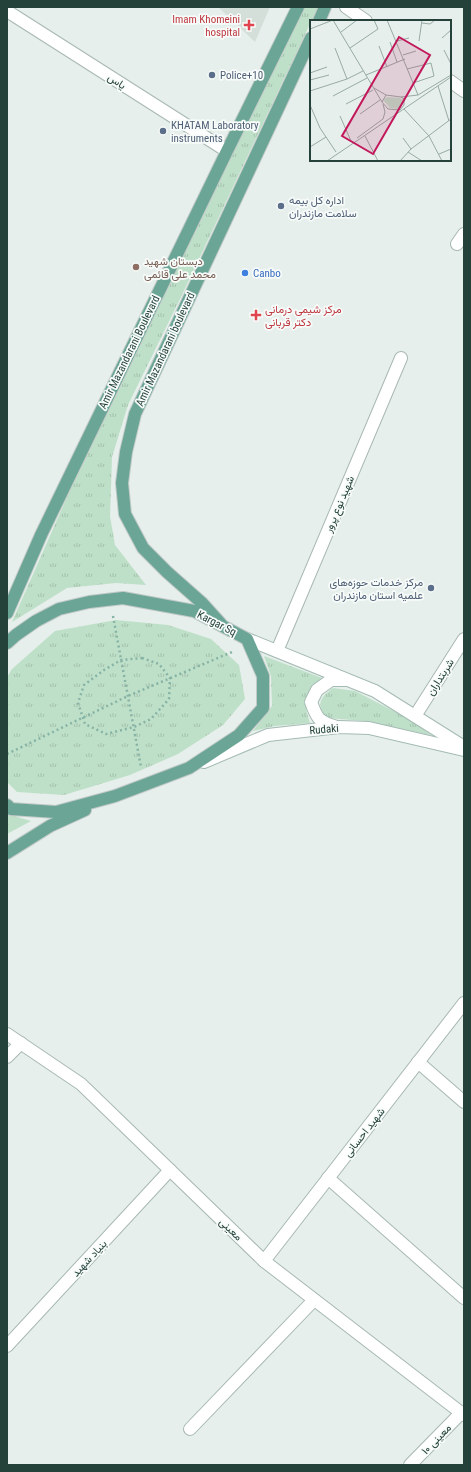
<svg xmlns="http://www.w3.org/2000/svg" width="471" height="1472" viewBox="0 0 471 1472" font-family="'Roboto Condensed',Vazirmatn,sans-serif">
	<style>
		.built { fill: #d4dfda }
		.grass { fill: url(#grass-tufts) }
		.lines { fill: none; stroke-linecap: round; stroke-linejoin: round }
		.street-casing { stroke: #a8b8b2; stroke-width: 14 }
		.secondary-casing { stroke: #a4bbb3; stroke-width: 14 }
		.primary-casing { stroke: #c2cac8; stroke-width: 14 }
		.path { stroke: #86b3a5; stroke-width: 2.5; stroke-dasharray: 2 3; stroke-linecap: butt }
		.street { stroke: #fff; stroke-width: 12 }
		.secondary { stroke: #fff; stroke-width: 12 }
		.primary { stroke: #6aa596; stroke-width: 12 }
		.health-dot { fill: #e0444e; stroke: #f7fbf9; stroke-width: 1.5 }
		.service-dot { fill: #5c6f8a; stroke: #f7fbf9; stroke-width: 1.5 }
		.education-dot { fill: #8d6e63; stroke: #f7fbf9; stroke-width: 1.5 }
		.shop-dot { fill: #3f7fe0; stroke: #f7fbf9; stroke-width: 1.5 }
		.labels { text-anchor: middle; stroke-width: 3.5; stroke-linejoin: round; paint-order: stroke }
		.health-label { font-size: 11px; fill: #be3a42; stroke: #f7fbf9; text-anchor: end }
		.service-label { font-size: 11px; fill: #4e5e75; stroke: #f7fbf9; text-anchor: start }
		.street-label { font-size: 11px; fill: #24423a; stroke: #f7fbf9 }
		.education-label { font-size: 11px; fill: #785e54; stroke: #f7fbf9; text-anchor: start }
		.shop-label { font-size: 11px; fill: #366cbe; stroke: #f7fbf9; text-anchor: start }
		.inset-road { fill: none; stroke: #98aaa4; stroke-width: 1 }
		.view { fill: #c2185b; fill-opacity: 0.15; stroke: #c2185b; stroke-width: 2 }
		.inset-edge { fill: none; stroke: #24423a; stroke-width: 2 }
	</style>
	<defs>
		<pattern id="grass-tufts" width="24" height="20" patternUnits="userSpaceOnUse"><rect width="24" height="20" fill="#bfe0c8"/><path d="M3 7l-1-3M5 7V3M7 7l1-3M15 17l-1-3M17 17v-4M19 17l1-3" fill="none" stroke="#a4c1ad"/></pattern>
	</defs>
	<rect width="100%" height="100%" fill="#e6efeb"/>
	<path class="built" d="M218,7H270L255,42Z"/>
	<g class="grass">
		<path d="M304,7H318L181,297L128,405L112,457L110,516L115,545L146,585L116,583L67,588L12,622L71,488Z"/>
		<path d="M116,620L168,625L211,639L239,665L245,699L223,725L178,754L130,775L64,795L17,792L7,782V677L12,669L55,631Z"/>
		<path d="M264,656L322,678C305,697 302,698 310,723L275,726L253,731L272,706L271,676Z"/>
		<path d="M333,688L355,691L407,718L431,735L365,721L327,718C316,705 319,698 333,688Z"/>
		<path d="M7,814L31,821L7,834Z"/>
	</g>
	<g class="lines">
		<g class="street-casing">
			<g id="street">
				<path d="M346,7L366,21"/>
				<path d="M7,11L227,151"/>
				<path d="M450,81L464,91"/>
				<path d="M457,244L464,234"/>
				<path d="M277,651L401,358"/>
				<path d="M415,716L464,639"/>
				<path d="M7,1034L81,1084L264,1261L464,1415"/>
				<path d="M7,1057L21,1043"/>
				<path d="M418,1062L464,1102"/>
				<path d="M328,1178L464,1298"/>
				<path d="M264,1261L464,1003"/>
				<path d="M7,1346L170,1170"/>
				<path d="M190,1429L314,1300"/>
				<path d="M410,1465L461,1413"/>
			</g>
		</g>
		<g class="secondary-casing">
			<g id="secondary">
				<path d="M247,639L375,691L464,747"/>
				<path d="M337,727C319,722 317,719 311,702L317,690L331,680H345"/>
				<path d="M204,762L268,735L339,727L369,728L464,750"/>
			</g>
		</g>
		<g class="primary-casing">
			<g id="primary">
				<path d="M319,21L325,7"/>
				<path d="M7,613L41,535L227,151L298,7"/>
				<path d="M221,624L202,603L167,572L143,548L125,514L122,483L126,452L135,414L311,38"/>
				<path d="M7,643L16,635L36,621L59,609L89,602L123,598L194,611L247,639L263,676V708L239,735L189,768L115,796L56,812L11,809L7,805"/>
				<path d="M7,853L50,826L85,810"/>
			</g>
		</g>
		<g class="path">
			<path d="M113,616L141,767"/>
			<path d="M142,658L159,664L170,678L169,699L151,719L134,727L106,734L85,724L78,703L84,685L104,670L121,660Z"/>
			<path d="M7,754L128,696L232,652"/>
		</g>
		<use href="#street" class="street"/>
		<use href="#secondary" class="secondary"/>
		<use href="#primary" class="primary"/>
	</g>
	<g class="health-dot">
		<path d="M247 19h4v4h4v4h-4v4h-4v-4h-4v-4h4z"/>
		<path d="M254 309h4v4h4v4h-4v4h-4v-4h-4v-4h4z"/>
	</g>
	<g class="service-dot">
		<circle cx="212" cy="75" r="4"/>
		<circle cx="163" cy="131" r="4"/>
		<circle cx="281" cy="206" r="4"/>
		<circle cx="431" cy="588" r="4"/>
	</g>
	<circle class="education-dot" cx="136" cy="267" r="4"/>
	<circle class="shop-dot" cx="245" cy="273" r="4"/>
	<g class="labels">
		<g class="health-label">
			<text x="240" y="23">Imam Khomeini<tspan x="240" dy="13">hospital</tspan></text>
			<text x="265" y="313" text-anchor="start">مرکز شیمی درمانی<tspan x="265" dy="13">دکتر قربانی</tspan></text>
		</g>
		<g class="service-label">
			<text x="220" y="79">Police+10</text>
			<text x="171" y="129">KHATAM Laboratory<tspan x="171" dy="13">instruments</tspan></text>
			<text x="289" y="204">اداره کل بیمه<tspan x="289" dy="13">سلامت مازندران</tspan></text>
			<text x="423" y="586" text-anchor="end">مرکز خدمات حوزه‌های<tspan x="423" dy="13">علمیه استان مازندران</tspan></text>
		</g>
		<g class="street-label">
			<text transform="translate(117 81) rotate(33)" y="4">یاس</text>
			<text transform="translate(165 349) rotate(-65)" y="4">Amir Mazandarani boulevard</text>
			<text transform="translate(129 352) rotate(-64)" y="4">Amir Mazandarani Boulevard</text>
			<text transform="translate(339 504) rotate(-67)" y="4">شهید نوع پرور</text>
			<text transform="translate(217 623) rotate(27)" y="4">Kargar Sq</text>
			<text transform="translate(440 677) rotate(-58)" y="4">شربتداران</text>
			<text transform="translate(324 729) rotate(-5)" y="4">Rudaki</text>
			<text transform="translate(364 1132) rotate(-52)" y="4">شهید احسانی</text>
			<text transform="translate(231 1229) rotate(44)" y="4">معینی</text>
			<text transform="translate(89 1258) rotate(-47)" y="4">بنیاد شهید</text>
			<text transform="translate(436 1439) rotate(-46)" y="4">معینی ۱۰</text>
		</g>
		<g class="education-label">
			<text x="144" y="265">دبستان شهید<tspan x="144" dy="13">محمد علی قائمی</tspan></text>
		</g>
		<g class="shop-label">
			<text x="253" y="277">Canbo</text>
		</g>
	</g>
	<g transform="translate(310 20)">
		<rect width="141" height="141" fill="#e6efeb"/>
		<path d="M77,77L90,78L93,80L92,85L89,89L80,88L73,80Z" fill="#bfe0c8"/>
		<path class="inset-road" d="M23,0L72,82M77,0L108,75M112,3L120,4L125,0M0,9L23,0M31,12L47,0M132,18L141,10M87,21L99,18M109,21L112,0M80,22L87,42M69,26L77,47M25,28L37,59M40,28L68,9L64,0M134,30L141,44M93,35L106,31M97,49L121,43L124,56L103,63M0,53L17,47M56,55L95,39M0,60L19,55M128,66L139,101M64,68L76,75M0,71L37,59L53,51M76,75L91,77L94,79V85L90,90L78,89L72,82ZM23,76L57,58M91,77L108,75L141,55M36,84L63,70M0,85L10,108L26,132M94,89L119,116L132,141M50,94L70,80M30,96L41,121M55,116L68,141M47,118L73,99L75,92L73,84M93,118L101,129M0,127L16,117M98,132L112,141M129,134L141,129M17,141L141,57M90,141L101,129L141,99"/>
		<path class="view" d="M89,17L120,35L63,134L32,116Z"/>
		<rect width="141" height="141" class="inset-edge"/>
	</g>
	<rect width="471" height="1472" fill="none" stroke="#24423a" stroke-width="16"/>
</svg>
